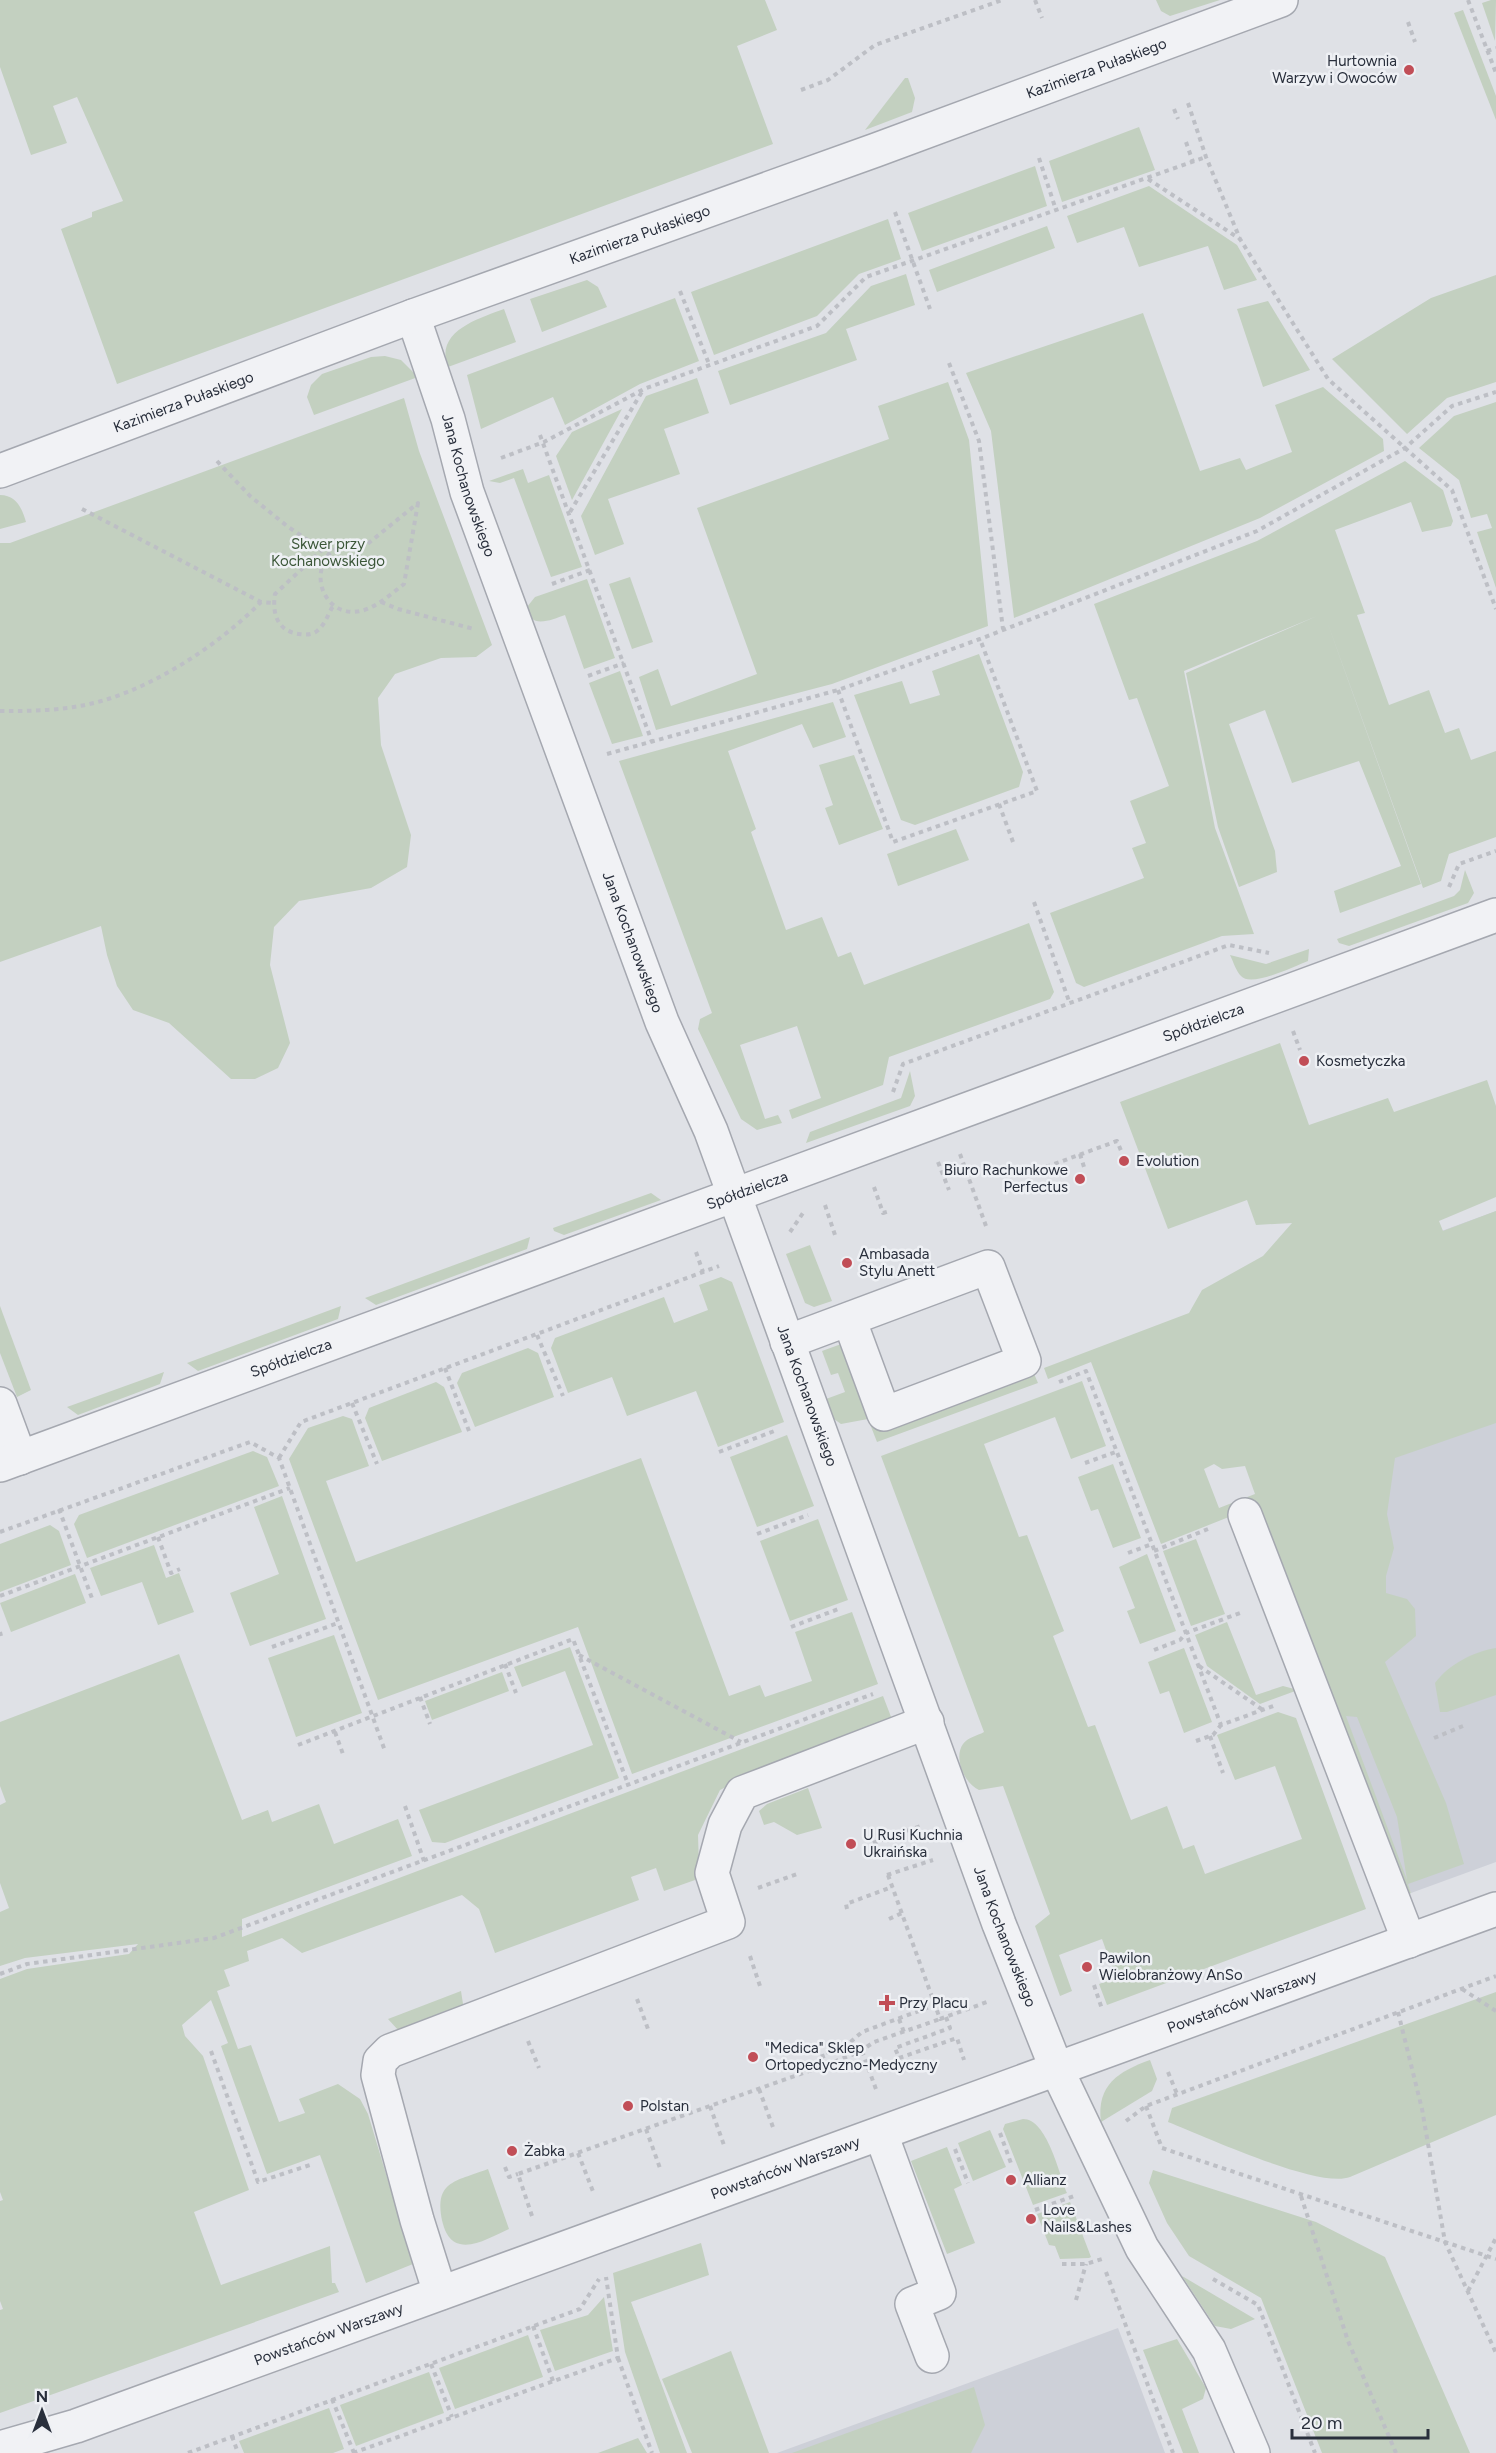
<svg xmlns="http://www.w3.org/2000/svg" width="1496" height="2453" viewBox="0 0 1496 2453" font-family="Figtree,sans-serif">
	<style>
		.built { fill: #cdd0d8 }
		.green { fill: #c3d0c0; fill-rule: evenodd }
		.lines { fill: none; stroke-linecap: round; stroke-linejoin: round }
		.minor-casing { stroke: #a5a8b0; stroke-width: 36 }
		.path { stroke: #bdbfc5; stroke-width: 4; stroke-dasharray: 4.5 4.5; stroke-linecap: butt }
		.minor { stroke: #f1f2f5; stroke-width: 33 }
		.poi-dot { fill: #c14e57; stroke: #eef0f4; stroke-width: 2 }
		.labels { text-anchor: middle; stroke-width: 5; stroke-linejoin: round; paint-order: stroke }
		.poi-label { font-size: 15px; fill: #292f3c; stroke: #eef0f4; text-anchor: start }
		.street-label { font-size: 15px; fill: #292f3c; stroke: #eef0f4 }
		.park-label { font-size: 15px; fill: #3b5638; stroke: #eef0f4 }
	</style>
	<rect width="100%" height="100%" fill="#dfe1e6"/>
	<g class="built">
		<path d="M1496,1211V1862L1411,1893L1199,1320Z"/>
		<path d="M1118,2328L1165,2453H777Z"/>
	</g>
	<g class="green">
		<path d="M0,0H765L777,30L737,46L773,144L117,384L61,229L92,217V212L123,201L77,97L53,106L67,143L31,155L0,67Z"/>
		<path d="M1156,0H1220L1170,16L1161,11Z"/>
		<path d="M1491,0H1496L1495,41L1482,3Z"/>
		<path d="M1463,10L1496,96V120L1454,13Z"/>
		<path d="M905,78H908L915,98L912,112L865,130Z"/>
		<path d="M1139,127L1155,170L1062,202L1049,161Z"/>
		<path d="M1035,166L1047,206L922,251L908,213Z"/>
		<path d="M1149,186L1237,245L1257,280L1224,290L1208,246L1139,267L1124,227L1077,243L1067,216Z"/>
		<path d="M888,219L901,259L859,274L817,316L714,355L691,292Z"/>
		<path d="M1047,226L1055,248L937,292L929,270Z"/>
		<path d="M906,274L915,305L846,329L857,360L730,405L718,371L826,333L871,286Z"/>
		<path d="M1496,275V382L1447,398L1407,434L1332,359L1431,298Z"/>
		<path d="M587,280L598,287L607,307L542,332L530,299Z"/>
		<path d="M675,298L699,361L640,384L565,425L553,397L481,429L467,375Z"/>
		<path d="M1268,301L1310,370L1263,387L1237,309Z"/>
		<path d="M504,309L516,342L448,367C434,331 480,318 504,309Z"/>
		<path d="M1143,313L1200,471L1240,458L1246,470L1292,452L1275,405L1323,387L1383,439L1384,451L1260,518L1014,618L991,431L966,373Z"/>
		<path d="M385,356L401,360L418,377L314,415L307,397L311,385L322,374L371,357Z"/>
		<path d="M697,378L709,413L664,429L680,474L608,499L624,544L595,555L581,516L646,396Z"/>
		<path d="M948,382L969,440L988,626L832,684L656,730L639,677L658,669L671,706L757,674L697,508L889,439L878,406Z"/>
		<path d="M404,398L419,451L492,645L476,657L441,658L395,674L378,698L381,745L411,835L407,867L371,888L299,901L274,927L270,965L290,1043L278,1068L255,1079H231L169,1023L133,1010L117,986L107,955L101,926L0,962V543H10Z"/>
		<path d="M1496,402V588L1477,532L1492,528L1487,514L1471,518L1459,480L1419,448L1454,416Z"/>
		<path d="M622,409L572,500L556,456L572,432Z"/>
		<path d="M1405,461L1443,490L1453,521L1451,526L1422,532L1411,502L1335,530L1365,613L1357,615L1389,705L1429,690L1445,733L1459,728L1471,760L1496,751V837L1449,854L1441,881L1423,888L1324,613L1421,884L1340,913L1334,891L1401,866L1359,761L1292,783L1265,710L1229,724L1275,851L1277,872L1239,887L1218,827L1186,673L1317,616L1184,671L1215,828L1254,934L1222,936L1084,987L1076,983L1050,913L1144,878L1132,848L1146,843L1130,801L1169,786L1137,698L1129,700L1094,604L1257,541Z"/>
		<path d="M523,469L528,483L549,475L582,567L551,577L514,478L500,483L489,481Z"/>
		<path d="M0,495C16,495 22,508 26,522L0,529Z"/>
		<path d="M630,577L653,642L632,649L609,584Z"/>
		<path d="M587,579L615,658L584,669L565,615C551,620 529,630 527,607L535,597Z"/>
		<path d="M979,654L1023,772L1019,787L915,825L901,820L854,695L902,681L910,704L940,695L932,671Z"/>
		<path d="M620,671L643,736L612,744L589,683Z"/>
		<path d="M833,702L846,737L813,748L802,724L728,751L756,829L751,832L786,930L822,917L838,957L851,952L864,985L1029,923L1054,992L1050,999L889,1057L883,1085L792,1119L789,1110L821,1098L797,1026L740,1045L765,1119L778,1115L782,1123L757,1130L741,1119L698,1029L700,1019L712,1013L619,761Z"/>
		<path d="M854,755L883,829L839,845L825,808L833,805L819,765Z"/>
		<path d="M956,829L969,860L898,886L887,854Z"/>
		<path d="M1465,870L1474,893L1468,903L1349,946L1339,943L1337,939L1454,896L1460,890Z"/>
		<path d="M1309,949L1308,961C1295,966 1251,988 1241,976C1236,971 1233,961 1230,955L1266,964Z"/>
		<path d="M1280,1043L1309,1125L1388,1098L1394,1112L1487,1080L1496,1106V1197L1439,1221L1443,1231L1496,1211V1423L1395,1458L1387,1514L1394,1548L1386,1576V1593L1407,1599L1415,1609L1416,1636L1385,1662L1446,1803L1464,1864L1408,1884L1411,1893L1406,1896L1254,1507L1161,1544L1091,1362L1048,1379L1044,1368L1189,1313L1202,1290L1263,1256L1292,1223L1256,1225L1247,1200L1168,1229L1120,1102ZM1214,1464L1222,1469L1245,1466L1255,1494L1219,1508L1204,1469ZM1346,1716L1357,1717L1397,1817L1407,1880Z"/>
		<path d="M910,1071L915,1096L910,1106L806,1143L810,1132L901,1098Z"/>
		<path d="M651,1193L661,1200L564,1235L554,1231L553,1228Z"/>
		<path d="M530,1237L527,1249L376,1305L365,1298Z"/>
		<path d="M810,1245L832,1301L814,1307L805,1303L786,1254Z"/>
		<path d="M721,1277L732,1282L784,1422L718,1447L696,1391L627,1416L612,1377L568,1393L551,1348L555,1338L664,1297L674,1323L708,1310L699,1285Z"/>
		<path d="M0,1306L31,1390L17,1397L0,1353Z"/>
		<path d="M341,1306L338,1319L198,1371L187,1363Z"/>
		<path d="M844,1343L878,1425L1032,1369L1038,1383L877,1442L868,1419L841,1424L834,1419L826,1399L845,1392L838,1373L831,1375L822,1351Z"/>
		<path d="M528,1348L538,1353L554,1397L475,1427L457,1383L462,1373Z"/>
		<path d="M164,1372L160,1384L78,1415L67,1407Z"/>
		<path d="M1082,1381L1106,1446L1071,1459L1055,1417L984,1444L1019,1537L1027,1535L1064,1631L1053,1636L1088,1727L1095,1725L1131,1820L1167,1806L1183,1849L1194,1845L1205,1874L1302,1839L1275,1766L1235,1780L1217,1735L1278,1712L1296,1718L1366,1909L1107,2005L1099,1984L1116,1978L1102,1939L1059,1955L1072,1991L1060,1996L1035,1926L1050,1914L1003,1786L979,1790C965,1784 953,1758 963,1744C968,1737 977,1736 984,1732L881,1456Z"/>
		<path d="M436,1382L444,1387L462,1432L382,1461L365,1418L369,1408Z"/>
		<path d="M343,1416L352,1419L369,1466L326,1481L356,1562L641,1458L729,1696L760,1685L765,1697L812,1681L795,1632L852,1612L878,1684L632,1774L578,1627L378,1700L289,1459L308,1428Z"/>
		<path d="M787,1435L814,1506L757,1527L730,1457Z"/>
		<path d="M253,1451L267,1457L279,1486L87,1558L74,1524L79,1515Z"/>
		<path d="M1113,1464L1141,1538L1113,1548L1098,1509L1091,1511L1078,1477Z"/>
		<path d="M282,1496L326,1619L250,1646L230,1593L279,1574L254,1507Z"/>
		<path d="M818,1519L848,1600L790,1621L760,1541Z"/>
		<path d="M50,1525L59,1531L71,1565L0,1592V1544Z"/>
		<path d="M1196,1539L1225,1614L1191,1626L1163,1551Z"/>
		<path d="M154,1545L166,1578L179,1573L194,1612L158,1625L142,1582L101,1596L90,1568Z"/>
		<path d="M1147,1554L1176,1631L1140,1644L1127,1611L1135,1608L1119,1567Z"/>
		<path d="M75,1574L86,1603L11,1632L0,1603Z"/>
		<path d="M1227,1622L1256,1695L1283,1686L1298,1690L1260,1704L1207,1666L1195,1635Z"/>
		<path d="M334,1635L362,1713L296,1737L268,1658Z"/>
		<path d="M570,1647L619,1778L445,1843L432,1842L419,1810L593,1745L565,1671L522,1687L514,1667Z"/>
		<path d="M1184,1648L1212,1722L1184,1733L1169,1691L1160,1694L1148,1662Z"/>
		<path d="M1496,1648V1695L1447,1712H1440L1435,1683C1449,1664 1473,1652 1496,1648Z"/>
		<path d="M179,1654L242,1820L268,1810L272,1822L319,1804L334,1844L398,1819L412,1856L242,1919V1937L883,1696L893,1722L746,1777L720,1790L698,1835L699,1867L695,1880L664,1891L656,1868L631,1877L639,1900L495,1953L479,1909L462,1895L302,1953L282,1938L247,1951L249,1961L224,1970L230,1986L217,1991L238,2049L251,2045L279,2122L305,2113L299,2099L338,2084L360,2099L368,2114L413,2264L366,2283L320,2155L267,2174L221,2046L228,2043L211,2000L182,2025L185,2036L203,2056L249,2190L194,2212L221,2285L330,2246L332,2283H335L339,2292L0,2413V2310L3,2309L0,2301V2201L3,2200L0,2192V1979L27,1969L129,1954L138,1944L25,1958L0,1966V1912L9,1908L0,1883V1805L6,1802L0,1786V1722Z"/>
		<path d="M502,1672L509,1691L432,1720L425,1701Z"/>
		<path d="M808,1788L822,1828L797,1835L774,1822L764,1825L759,1811L767,1804Z"/>
		<path d="M461,1991L463,2004L460,2010L399,2031L388,2019Z"/>
		<path d="M1496,1992V2115L1350,2177C1318,2189 1204,2136 1168,2122L1172,2108Z"/>
		<path d="M1150,2060L1157,2079L1152,2091L1101,2122C1096,2085 1119,2071 1150,2060Z"/>
		<path d="M1023,2119C1047,2119 1059,2173 1067,2193L1033,2205L1003,2129L1005,2124Z"/>
		<path d="M990,2130L1006,2167L973,2181L958,2143Z"/>
		<path d="M947,2147L962,2185L954,2189L975,2243L947,2254L911,2161Z"/>
		<path d="M488,2169L509,2229C495,2235 474,2248 460,2244C450,2242 445,2232 443,2224C433,2181 454,2182 488,2169Z"/>
		<path d="M1153,2170L1316,2222L1385,2257L1470,2453H1322L1261,2298L1189,2256L1167,2223L1149,2183Z"/>
		<path d="M1070,2202L1091,2257L1089,2258L1060,2259L1055,2246L1049,2245L1037,2214Z"/>
		<path d="M701,2243L709,2275L631,2302L687,2453H660L625,2352L613,2273Z"/>
		<path d="M1182,2276L1255,2319L1231,2329L1215,2326Z"/>
		<path d="M604,2297L613,2351L555,2371L540,2330L588,2315Z"/>
		<path d="M528,2335L543,2377L455,2409L439,2368Z"/>
		<path d="M1177,2339L1206,2388L1203,2399L1182,2409L1199,2453H1183L1143,2350Z"/>
		<path d="M731,2351L769,2453H692L662,2379Z"/>
		<path d="M429,2372L444,2413L356,2446L340,2405Z"/>
		<path d="M974,2387L985,2425L971,2453H792Z"/>
		<path d="M329,2408L344,2449L333,2453H244L239,2441Z"/>
		<path d="M638,2438L647,2453H598Z"/>
	</g>
	<g class="lines">
		<g class="minor-casing">
			<g id="minor">
				<path id="s1" d="M413,316L448,419L467,492L662,1022L711,1131L999,1924L1057,2070L1142,2248L1209,2350L1253,2453"/>
				<path id="s2" d="M0,471L413,316L876,150L1281,0"/>
				<path d="M787,1342L988,1267L1024,1361L884,1414L849,1319"/>
				<path d="M0,1404L20,1458"/>
				<path id="s3" d="M0,1465L1496,915"/>
				<path d="M1245,1515L1409,1941"/>
				<path d="M881,2134L939,2293L912,2304L932,2356"/>
				<path d="M440,2293L417,2220L378,2075L380,2061L390,2051L728,1922L712,1873L725,1825L742,1793L927,1722"/>
				<path id="s4" d="M0,2448L76,2426L1496,1909"/>
			</g>
		</g>
		<g class="path">
			<path d="M1035,0L1042,18"/>
			<path d="M1468,0L1496,73"/>
			<path d="M1408,22L1415,42"/>
			<path d="M1487,51L1496,48"/>
			<path d="M801,90L828,80L875,45L1002,0"/>
			<path d="M1188,103L1206,157L1240,239L1328,379L1452,490L1496,609"/>
			<path d="M1174,109L1178,119"/>
			<path d="M1186,142L1193,162"/>
			<path d="M1039,158L1056,210"/>
			<path d="M1148,179L1240,239"/>
			<path d="M895,212L930,309"/>
			<path d="M680,291L709,364"/>
			<path d="M949,363L979,441L1003,629"/>
			<path d="M540,435L652,742"/>
			<path d="M501,458L544,442L644,389L817,326L866,277L1206,157"/>
			<path d="M217,461L250,496L287,526L330,555"/>
			<path d="M418,503L404,584C391,594 377,607 361,611C325,619 306,572 334,550C342,544 355,546 365,546Z"/>
			<path d="M82,509L261,602L273,603"/>
			<path d="M570,512L643,390"/>
			<path d="M323,549L275,594C272,613 277,631 299,634C305,635 312,635 317,631C325,625 328,614 333,606"/>
			<path d="M552,584L590,570"/>
			<path d="M381,602L398,609L474,629"/>
			<path d="M588,676L624,663"/>
			<path d="M838,690L893,842L1037,791L980,639"/>
			<path d="M0,711C26,711 53,711 79,706C142,696 217,647 261,602"/>
			<path d="M607,754L838,690L980,639L1257,531L1405,448L1452,406L1496,392"/>
			<path d="M999,804L1013,842"/>
			<path d="M1449,887L1459,864L1496,851"/>
			<path d="M1034,902L1070,1004"/>
			<path d="M1293,1031L1300,1050"/>
			<path d="M893,1092L903,1064L1229,945L1269,953"/>
			<path d="M960,1154L986,1226"/>
			<path d="M1080,1154L1084,1167"/>
			<path d="M938,1162L949,1190"/>
			<path d="M1046,1167L1117,1141L1122,1153"/>
			<path d="M874,1187L883,1213L890,1211"/>
			<path d="M825,1205L835,1235"/>
			<path d="M790,1232L803,1213"/>
			<path d="M696,1252L703,1272"/>
			<path d="M537,1335L563,1396"/>
			<path d="M445,1368L469,1431"/>
			<path d="M1059,1382L1086,1371L1221,1725L1276,1705"/>
			<path d="M352,1403L377,1464"/>
			<path d="M719,1452L777,1430"/>
			<path d="M279,1458L301,1422L719,1266"/>
			<path d="M1085,1463L1116,1452"/>
			<path d="M59,1509L93,1601"/>
			<path d="M0,1532L250,1442L279,1458L385,1751"/>
			<path d="M757,1534L808,1515"/>
			<path d="M158,1537L171,1573L180,1569"/>
			<path d="M1154,1551L1208,1529"/>
			<path d="M1128,1553L1152,1544"/>
			<path d="M0,1596L290,1488"/>
			<path d="M791,1627L841,1608"/>
			<path d="M0,1632L1,1636"/>
			<path d="M272,1647L338,1623"/>
			<path d="M1154,1650L1180,1640L1186,1633L1240,1613"/>
			<path d="M579,1655L741,1742"/>
			<path d="M505,1664L516,1693"/>
			<path d="M1199,1666L1263,1710"/>
			<path d="M420,1697L430,1724"/>
			<path d="M335,1732L344,1757"/>
			<path d="M1210,1736L1223,1773"/>
			<path d="M1434,1738L1463,1726"/>
			<path d="M1196,1741L1213,1735L1221,1725"/>
			<path d="M298,1745L573,1639L628,1784"/>
			<path d="M405,1806L424,1861"/>
			<path d="M873,1843L921,1826"/>
			<path d="M887,1875L933,1860"/>
			<path d="M888,1875L940,2019L987,2002"/>
			<path d="M758,1888L797,1874"/>
			<path d="M847,1909L846,1904L892,1887"/>
			<path d="M889,1919L902,1913"/>
			<path d="M750,1956L761,1989"/>
			<path d="M0,1974L27,1964L214,1938L873,1694"/>
			<path d="M1094,1985L1102,2009"/>
			<path d="M1462,1989L1496,2011"/>
			<path d="M637,1999L648,2029"/>
			<path d="M1398,2012L1422,2109L1445,2242L1496,2353"/>
			<path d="M946,2017L950,2028L895,2048L899,2058L957,2038L964,2060"/>
			<path d="M899,2019L904,2032"/>
			<path d="M528,2041L539,2068"/>
			<path d="M211,2051L258,2182L310,2165"/>
			<path d="M862,2051L877,2092"/>
			<path d="M826,2065L859,2052L874,2042L940,2019"/>
			<path d="M1168,2072L1177,2094"/>
			<path d="M759,2089L774,2130"/>
			<path d="M710,2106L725,2148"/>
			<path d="M1146,2106L1162,2148L1496,2259"/>
			<path d="M1126,2121L1146,2106L1496,1976"/>
			<path d="M646,2129L661,2171"/>
			<path d="M1000,2133L1012,2166"/>
			<path d="M955,2149L968,2183"/>
			<path d="M578,2153L594,2194"/>
			<path d="M505,2167L509,2177L518,2174"/>
			<path d="M1301,2196L1348,2341L1396,2453"/>
			<path d="M1035,2210L1074,2196"/>
			<path d="M532,2216L518,2174L826,2065L822,2054L846,2046L862,2032L935,2005"/>
			<path d="M1062,2264H1086L1102,2259"/>
			<path d="M1106,2272L1173,2453"/>
			<path d="M1213,2279L1258,2305L1315,2453"/>
			<path d="M1468,2291L1496,2238"/>
			<path d="M1076,2300L1086,2264"/>
			<path d="M533,2326L553,2381"/>
			<path d="M618,2358L652,2453"/>
			<path d="M431,2364L452,2417"/>
			<path d="M332,2399L354,2453"/>
			<path d="M232,2436L238,2453"/>
			<path d="M188,2453L580,2309L599,2279"/>
			<path d="M353,2453L618,2358L606,2277"/>
		</g>
		<use href="#minor" class="minor"/>
	</g>
	<g class="poi-dot">
		<circle cx="1409" cy="70" r="6"/>
		<circle cx="1304" cy="1061" r="6"/>
		<circle cx="1124" cy="1161" r="6"/>
		<circle cx="1080" cy="1179" r="6"/>
		<circle cx="847" cy="1263" r="6"/>
		<circle cx="851" cy="1844" r="6"/>
		<circle cx="1087" cy="1967" r="6"/>
		<path d="M884 1994h6v6h6v6h-6v6h-6v-6h-6v-6h6z"/>
		<circle cx="753" cy="2057" r="6"/>
		<circle cx="628" cy="2106" r="6"/>
		<circle cx="512" cy="2151" r="6"/>
		<circle cx="1011" cy="2180" r="6"/>
		<circle cx="1031" cy="2219" r="6"/>
	</g>
	<g class="labels">
		<g class="poi-label">
			<text x="1397" y="66" text-anchor="end">Hurtownia<tspan x="1397" dy="17">Warzyw i Owoców</tspan></text>
			<text x="1316" y="1066">Kosmetyczka</text>
			<text x="1136" y="1166">Evolution</text>
			<text x="1068" y="1175" text-anchor="end">Biuro Rachunkowe<tspan x="1068" dy="17">Perfectus</tspan></text>
			<text x="859" y="1259">Ambasada<tspan x="859" dy="17">Stylu Anett</tspan></text>
			<text x="863" y="1840">U Rusi Kuchnia<tspan x="863" dy="17">Ukraińska</tspan></text>
			<text x="1099" y="1963">Pawilon<tspan x="1099" dy="17">Wielobranżowy AnSo</tspan></text>
			<text x="899" y="2008">Przy Placu</text>
			<text x="765" y="2053">"Medica" Sklep<tspan x="765" dy="17">Ortopedyczno-Medyczny</tspan></text>
			<text x="640" y="2111">Polstan</text>
			<text x="524" y="2156">Żabka</text>
			<text x="1023" y="2185">Allianz</text>
			<text x="1043" y="2215">Love<tspan x="1043" dy="17">Nails&amp;Lashes</tspan></text>
		</g>
		<g class="street-label">
			<text dy="5" stroke="none"><textPath href="#s2" startOffset="1168">Kazimierza Pułaskiego</textPath></text>
			<text dy="5" stroke="none"><textPath href="#s2" startOffset="682">Kazimierza Pułaskiego</textPath></text>
			<text dy="5" stroke="none"><textPath href="#s2" startOffset="196">Kazimierza Pułaskiego</textPath></text>
			<text dy="5" stroke="none"><textPath href="#s1" startOffset="178">Jana Kochanowskiego</textPath></text>
			<text dy="5" stroke="none"><textPath href="#s1" startOffset="664">Jana Kochanowskiego</textPath></text>
			<text dy="5" stroke="none"><textPath href="#s3" startOffset="1282">Spółdzielcza</textPath></text>
			<text dy="5" stroke="none"><textPath href="#s3" startOffset="796">Spółdzielcza</textPath></text>
			<text dy="5" stroke="none"><textPath href="#s3" startOffset="310">Spółdzielcza</textPath></text>
			<text dy="5" stroke="none"><textPath href="#s1" startOffset="1150">Jana Kochanowskiego</textPath></text>
			<text dy="5" stroke="none"><textPath href="#s1" startOffset="1726">Jana Kochanowskiego</textPath></text>
			<text dy="5" stroke="none"><textPath href="#s4" startOffset="1320">Powstańców Warszawy</textPath></text>
			<text dy="5" stroke="none"><textPath href="#s4" startOffset="834">Powstańców Warszawy</textPath></text>
			<text dy="5" stroke="none"><textPath href="#s4" startOffset="348">Powstańców Warszawy</textPath></text>
		</g>
		<g class="park-label">
			<text x="328" y="549">Skwer przy<tspan x="328" dy="17">Kochanowskiego</tspan></text>
		</g>
	</g>
	<g transform="translate(42 2411)" stroke="#eef0f4" stroke-width="4.5" paint-order="stroke">
	<path d="M0-4.5L10 22L0 15L-10 22Z" fill="#292f3c"/>
	<text y="-9" font-size="16" font-weight="bold" text-anchor="middle" fill="#292f3c">N</text>
	</g>
	<path d="M1292 2429v9h136v-9" fill="none" stroke="#292f3c" stroke-width="3"/>
	<text x="1301" y="2429" font-size="18" fill="#292f3c" stroke="#eef0f4" stroke-width="4.5" paint-order="stroke">20 m</text>
</svg>
